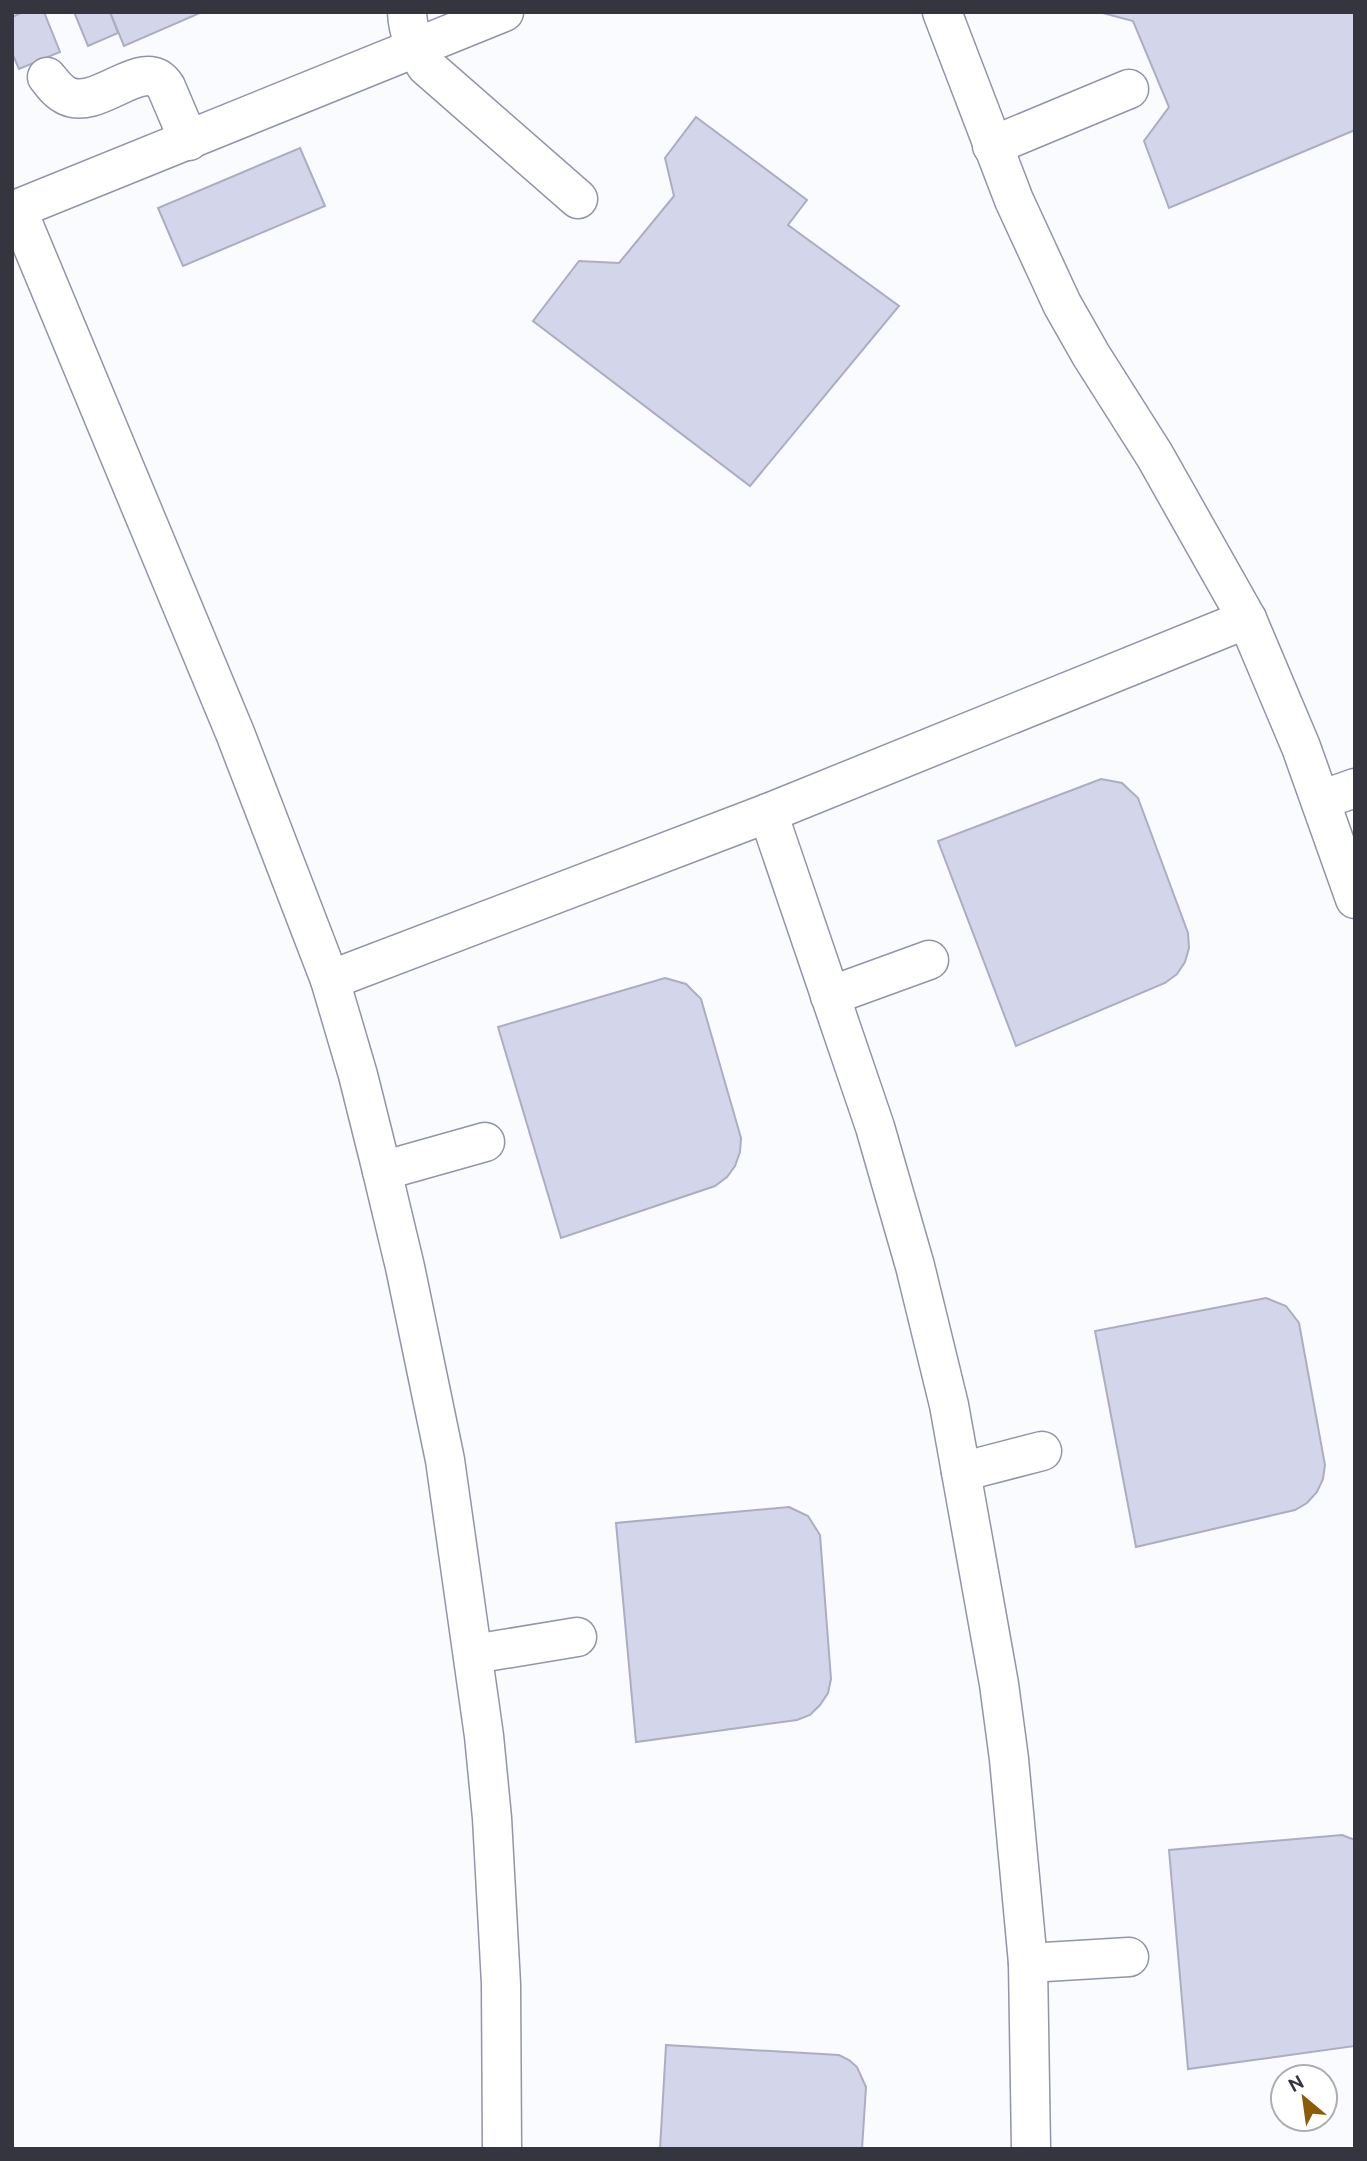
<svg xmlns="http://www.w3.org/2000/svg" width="1367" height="2161" viewBox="0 0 1367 2161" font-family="Ubuntu,sans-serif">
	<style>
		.building { fill: #d3d5ea; stroke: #abaec2; stroke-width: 2 }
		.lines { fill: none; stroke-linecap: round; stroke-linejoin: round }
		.minor-casing { stroke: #9294a8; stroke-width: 41 }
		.minor { stroke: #fff; stroke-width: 38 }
	</style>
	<rect width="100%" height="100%" fill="#fafbff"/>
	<g class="building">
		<path d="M23,12H44L60,52L19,69L12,53V17Z"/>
		<path d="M74,12H110L118,33L88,46Z"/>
		<path d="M110,12H199L200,13L124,46Z"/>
		<path d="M1099,12H1355V130L1169,208L1144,141L1169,107L1133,21Z"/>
		<path d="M696,117L807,200L788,225L899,306L750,486L533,321L579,261L619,263L674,196L665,158Z"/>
		<path d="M300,148L325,206L183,266L158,208Z"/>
		<path d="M1101,779L1122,783L1138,798L1188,933L1189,948L1185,962L1177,974L1165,983L1016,1046L938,841Z"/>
		<path d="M665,978L686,984L701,999L741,1138L740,1152L735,1166L727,1177L715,1186L561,1238L498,1027Z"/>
		<path d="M1266,1298L1286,1306L1299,1323L1325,1465L1323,1479L1317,1492L1307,1503L1295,1510L1136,1547L1095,1331Z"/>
		<path d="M789,1507L808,1516L820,1535L831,1679L828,1693L820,1705L810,1715L797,1720L636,1742L616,1523Z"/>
		<path d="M1342,1835L1355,1840V2046L1188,2069L1169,1850Z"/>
		<path d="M666,2045L839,2055L849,2060L857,2067L866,2087L862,2149H660Z"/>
	</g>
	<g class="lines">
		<g class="minor-casing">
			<g id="minor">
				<path d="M407,12C408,33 415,48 426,66L578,199"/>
				<path d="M942,12L1014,200L1062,304L1091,355L1155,456L1247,619L1301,747L1355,899"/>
				<path d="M47,77C53,84 58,92 67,96C100,111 144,53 166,87L189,141"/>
				<path d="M992,146L1129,89"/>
				<path d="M17,209L235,733L330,980L358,1075L382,1171L405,1267L445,1460L484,1736L492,1818L501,1984L502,2149"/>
				<path d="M12,211L504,12"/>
				<path d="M1321,800L1355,788"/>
				<path d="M768,813L875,1127L915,1266L949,1405L999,1684L1009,1759L1028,1963L1031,2149"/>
				<path d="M330,980L768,813L1247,619"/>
				<path d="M830,996L929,960"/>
				<path d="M382,1171L485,1142"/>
				<path d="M961,1472L1042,1451"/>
				<path d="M474,1654L577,1637"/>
				<path d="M1028,1963L1129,1957"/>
			</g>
		</g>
		<use href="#minor" class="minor"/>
	</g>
	<rect width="1367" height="2161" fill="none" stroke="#34353e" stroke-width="28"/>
	<g transform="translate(1304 2098) rotate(331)"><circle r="33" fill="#ffffff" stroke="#aeaeb2" stroke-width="2"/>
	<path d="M0-5L12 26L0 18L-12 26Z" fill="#8d5a07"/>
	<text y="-10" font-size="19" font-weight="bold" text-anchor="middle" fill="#34353e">N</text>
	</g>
</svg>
